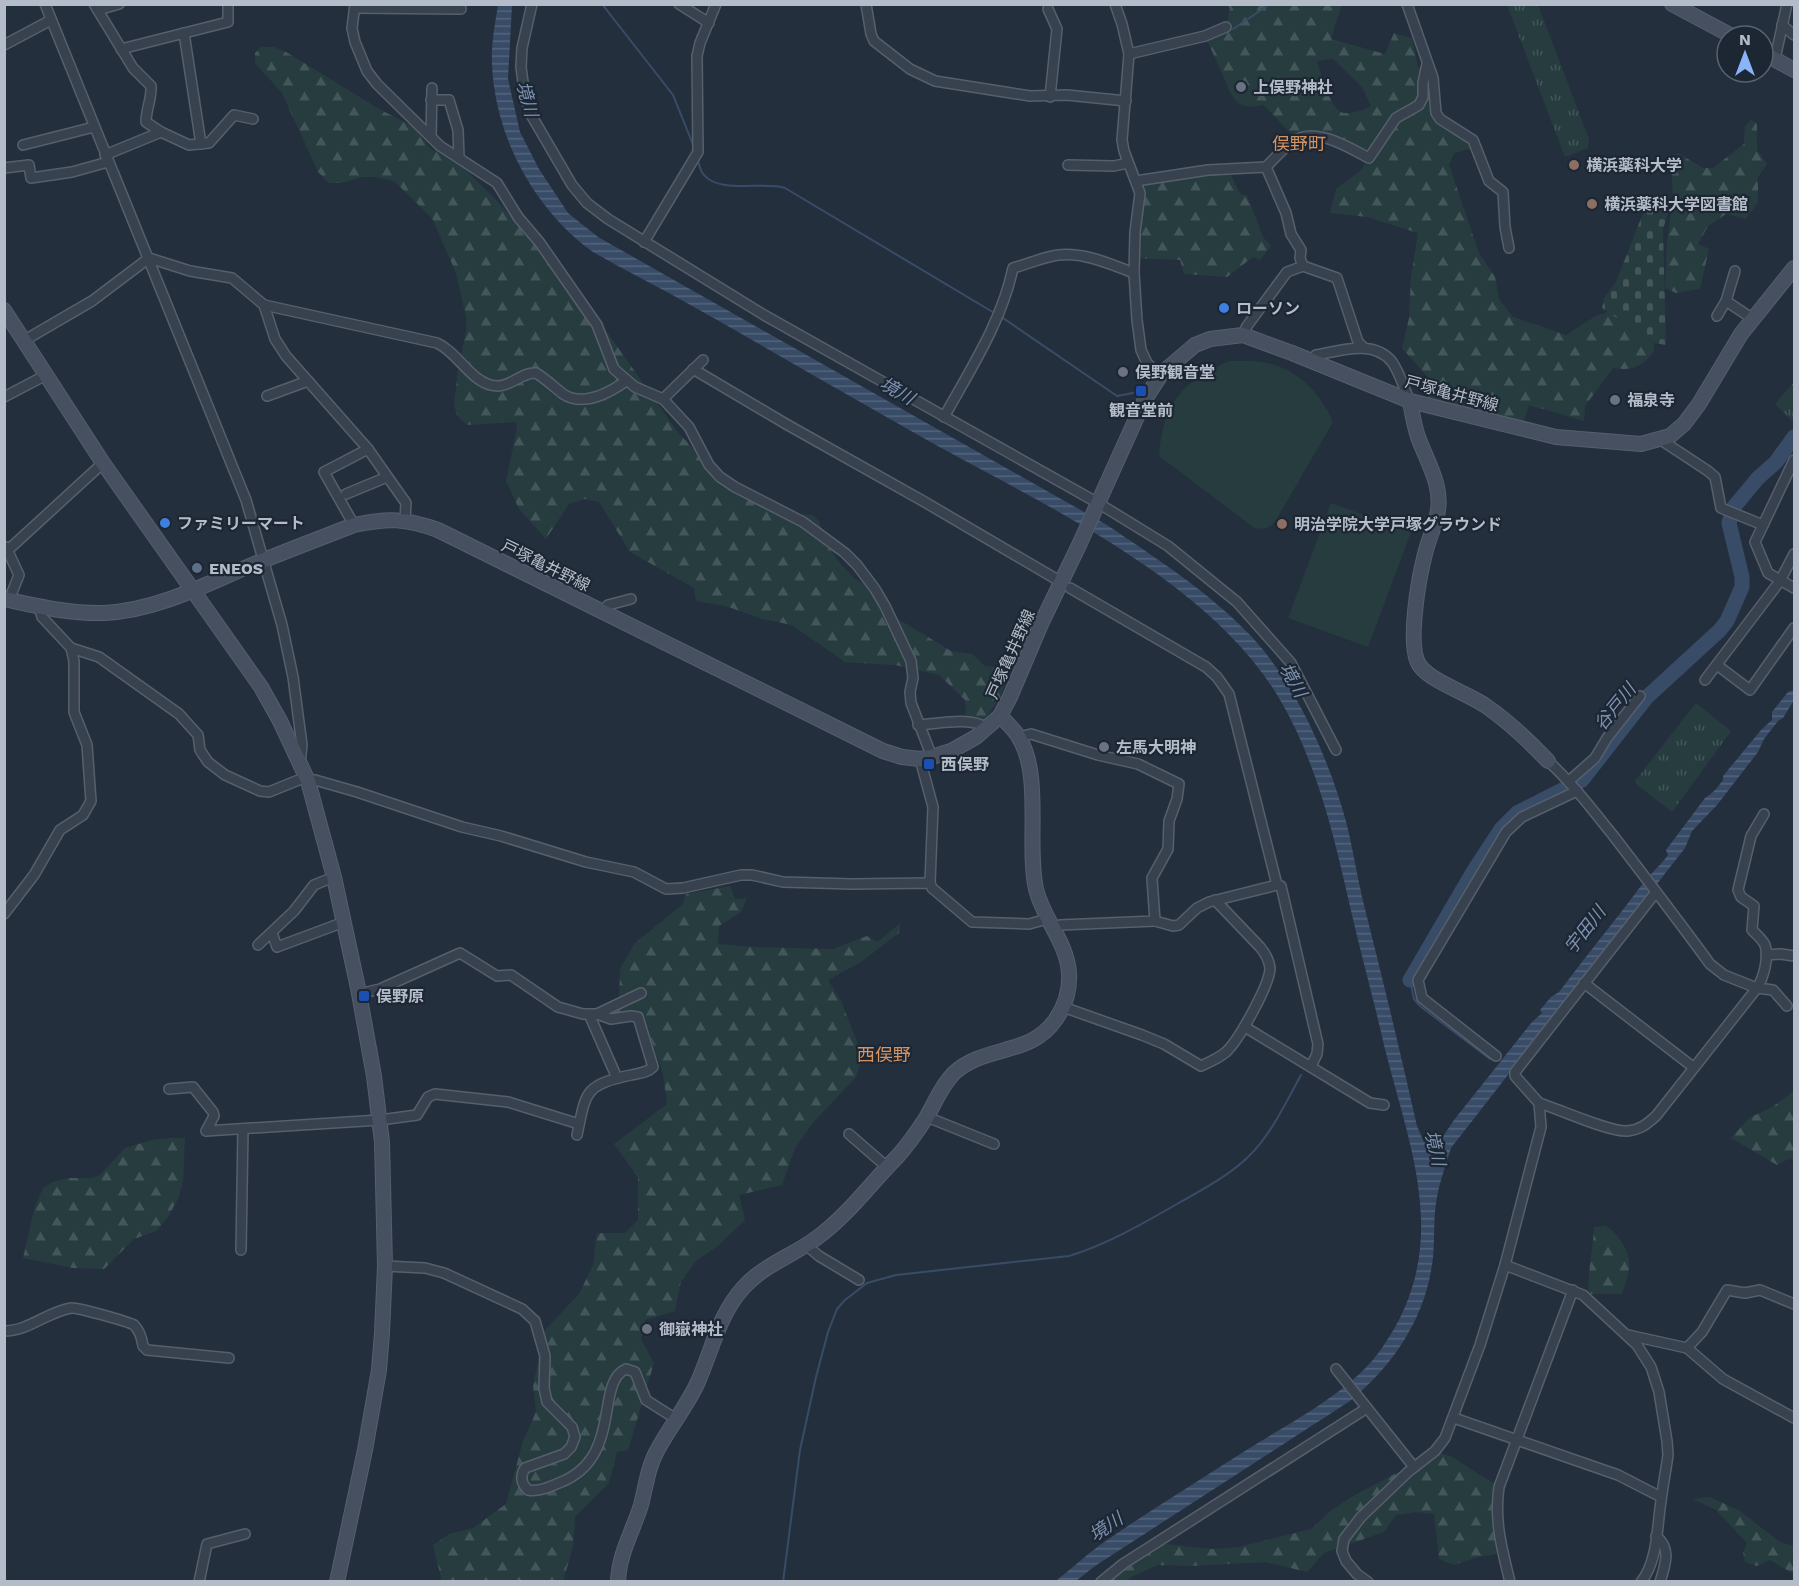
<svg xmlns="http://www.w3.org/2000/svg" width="1799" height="1586" viewBox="0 0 1799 1586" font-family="'Work Sans','Noto Sans JP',sans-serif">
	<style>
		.grass { fill: url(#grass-tufts) }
		.forest { fill: url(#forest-firs); fill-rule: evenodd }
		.cemetery { fill: url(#cemetery-stones) }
		.pitch { fill: #263c3f }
		.water { fill: url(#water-rules) }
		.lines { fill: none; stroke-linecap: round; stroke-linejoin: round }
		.stream { stroke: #394c67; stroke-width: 2 }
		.river { stroke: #394c67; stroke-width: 15 }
		.street-casing { stroke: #565f6c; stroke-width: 12 }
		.secondary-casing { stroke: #565f6c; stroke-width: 16 }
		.street { stroke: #38414e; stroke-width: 9 }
		.secondary { stroke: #465061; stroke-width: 14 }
		.worship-dot { fill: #6b7280; stroke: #1d2633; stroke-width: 2 }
		.education-dot { fill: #8d6e63; stroke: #1d2633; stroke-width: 2 }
		.shop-dot { fill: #3f7fe0; stroke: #1d2633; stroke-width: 2 }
		.transit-dot { fill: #1a4fb4; stroke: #1d2633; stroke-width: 2 }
		.service-dot { fill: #5c6f8a; stroke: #1d2633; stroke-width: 2 }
		.labels { text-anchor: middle; stroke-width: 4.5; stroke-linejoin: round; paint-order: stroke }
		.poi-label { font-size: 16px; font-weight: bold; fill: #b4bcc9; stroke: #1d2633; text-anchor: start }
		.street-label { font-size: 16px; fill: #b4bcc9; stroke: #1d2633 }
		.water-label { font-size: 18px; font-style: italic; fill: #7c92b1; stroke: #1d2633 }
		.neighbourhood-label { font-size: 18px; fill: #d59563; stroke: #1d2633 }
	</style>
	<defs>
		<pattern id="grass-tufts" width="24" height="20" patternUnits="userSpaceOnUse" patternTransform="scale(1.5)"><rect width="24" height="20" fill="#263c3f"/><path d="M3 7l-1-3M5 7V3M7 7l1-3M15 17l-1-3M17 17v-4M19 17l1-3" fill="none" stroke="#435659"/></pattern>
		<pattern id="forest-firs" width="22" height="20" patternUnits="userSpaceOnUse" patternTransform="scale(1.5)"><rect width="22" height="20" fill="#263c3f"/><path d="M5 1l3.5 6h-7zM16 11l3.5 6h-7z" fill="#435659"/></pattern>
		<pattern id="cemetery-stones" width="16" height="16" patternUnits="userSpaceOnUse" patternTransform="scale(1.5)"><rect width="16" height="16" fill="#263c3f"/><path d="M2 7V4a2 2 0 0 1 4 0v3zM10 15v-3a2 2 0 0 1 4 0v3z" fill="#435659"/></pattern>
		<pattern id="water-rules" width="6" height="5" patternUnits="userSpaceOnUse" patternTransform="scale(1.5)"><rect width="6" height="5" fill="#394c67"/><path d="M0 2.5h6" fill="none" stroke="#53647b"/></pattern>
	</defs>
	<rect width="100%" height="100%" fill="#242f3e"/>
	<g class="grass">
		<path d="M1507,5H1538L1589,139L1588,148L1565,157Z"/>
		<path d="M1794,382V423L1775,404Z"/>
		<path d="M1696,703L1731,731L1672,812L1636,784L1635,781Z"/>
	</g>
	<g class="forest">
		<path d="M1342,4L1331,39L1385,54L1394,33L1412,38L1418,67L1433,78L1436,113L1476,147L1454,153L1449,165L1479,253L1495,277L1499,299L1513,317L1566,335L1596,316L1608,312L1654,343V351C1642,367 1633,371 1613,368L1585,406L1584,421L1529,405L1524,421L1428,398L1426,375L1402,348L1409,318L1411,277L1418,233L1367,217L1330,213L1336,189L1360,171L1369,158L1324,138L1296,139L1264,105C1251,107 1241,109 1233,97C1230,92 1228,89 1227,84L1205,36L1226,27L1230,8L1227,5ZM1333,59L1362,87L1371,106C1363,110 1354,114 1344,113C1330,111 1321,73 1317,61Z"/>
		<path d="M261,47H274L286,52L381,110L414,127L430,148L466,170L497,201L587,304L677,431L723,482L786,513L813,515L819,521L825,540L837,560L855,579L882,592L898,619L951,651L972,654L985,666L1010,669L1000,698L984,720L966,719L965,700L939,675L895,665L845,662L792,625L762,619L726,606L696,601L694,588L630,552L599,502L585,499L569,504L546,539L519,509L506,481L517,428L516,422L467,425L457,415L454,404L458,370L466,331V317L456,273L432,218L394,181L376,177H362L341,183H329L318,172L282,93L255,63V53Z"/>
		<path d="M1751,120L1757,124V150L1767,164L1758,177V202L1746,219L1726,214L1708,226L1698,244L1709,249L1700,289L1676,293L1665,288L1667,241L1673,201L1671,159L1678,153L1703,168H1713L1744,144L1745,126Z"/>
		<path d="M1228,168L1240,194L1247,195L1263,237L1271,246L1260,260L1253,257L1227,277L1184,274L1180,260L1135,258L1136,181Z"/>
		<path d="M730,886L735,899L747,898L741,912L719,926L718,944L753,947L833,949L867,936L878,942L900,923V932L861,962L828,980L841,1001L863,1057L856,1077L812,1124L795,1148L782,1185L739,1195L745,1220L719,1245L696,1261L681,1281L675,1311L645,1320L641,1339L654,1363L628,1450L617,1452L609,1483L575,1517L573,1547L563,1581H442L433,1545L449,1534L473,1528L506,1504L523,1441L536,1412L533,1385L545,1330L579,1294L593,1265L597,1233H625L638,1220V1177L614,1144L667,1104L663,1073L642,1015L606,1022L595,1017L619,1000L620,969L635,943L682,905L686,894Z"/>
		<path d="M1794,1091V1161L1790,1158L1777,1165L1731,1138L1749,1118L1772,1107Z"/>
		<path d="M169,1138H185L183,1181L179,1197L168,1217L156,1231L134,1239L104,1269L73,1268L23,1258L35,1206L43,1188L52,1182L68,1178H92L100,1175L125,1148L152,1140Z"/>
		<path d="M1605,1226C1613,1230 1617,1235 1622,1243C1635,1262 1628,1274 1622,1294H1588C1588,1270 1593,1250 1594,1227Z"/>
		<path d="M1435,1451L1452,1457L1499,1487L1503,1553L1474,1558L1454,1565L1439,1559L1434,1514L1417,1512L1396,1515L1384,1532L1324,1553L1307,1572L1266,1562L1190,1566L1158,1565L1133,1576L1127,1581L1101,1582L1156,1543L1211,1549L1239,1547L1311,1529L1332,1510L1353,1496L1425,1458Z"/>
		<path d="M1710,1497L1740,1511L1780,1542L1794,1546V1574L1770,1560L1757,1566L1745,1562L1743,1552L1747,1543L1716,1510L1693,1499Z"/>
	</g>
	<path class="cemetery" d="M1647,203L1669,210L1663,229L1666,345L1654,343L1602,308L1604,298L1616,282Z"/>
	<g class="pitch">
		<path d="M1229,361C1243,361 1259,360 1272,364C1301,372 1322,396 1333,422L1275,522C1268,529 1263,530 1253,527L1159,456C1163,403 1181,383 1229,361Z"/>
		<path d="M1331,503L1411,532L1368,647L1288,618Z"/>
	</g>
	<path class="water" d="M498,5H512L508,79L520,132L539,169L568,213L598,237L1107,525C1157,559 1209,592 1251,636C1296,684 1330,761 1347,825C1353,850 1357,876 1363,901C1382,976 1400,1051 1417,1126L1424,1142L1433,1143L1442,1138L1454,1120L1532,1022L1542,1013L1540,1010L1551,997L1559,992C1586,956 1614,922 1641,886C1649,875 1660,866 1668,855L1666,850L1705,798C1712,794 1718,787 1723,780V776L1761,730L1772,720V712L1788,692L1794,690V700L1783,718L1778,721L1764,739L1758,752L1717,805L1692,831L1685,848L1451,1148C1446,1164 1440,1181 1437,1197C1433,1217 1435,1238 1433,1257C1427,1316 1394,1365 1350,1401L1095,1566L1076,1581H1056C1071,1569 1085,1556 1100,1545C1147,1512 1197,1482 1245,1451C1290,1422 1351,1393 1382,1348C1453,1246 1411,1153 1384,1045C1374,1001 1362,958 1352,915C1335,840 1318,764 1279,698C1209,580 1044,505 927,440C849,396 772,351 694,307C661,288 626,271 593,252C534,209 495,137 492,64C491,44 495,24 498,5Z"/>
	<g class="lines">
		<g class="stream">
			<path d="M602,4L673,95L694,147"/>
			<path d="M1233,29L1270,4"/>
			<path d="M697,158C699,164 700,171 704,175C719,194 766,181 785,188L996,314"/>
			<path d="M1000,316L1117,396L1138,392"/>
			<path d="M1410,980L1414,999L1420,1006L1490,1059"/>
			<path d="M783,1582L800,1450L816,1377L828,1332L837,1309L845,1300L867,1283L896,1275L1069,1256C1108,1244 1142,1224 1177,1204C1201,1190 1229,1176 1249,1156C1271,1135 1286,1102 1301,1075"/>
		</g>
		<path class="river" d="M1410,980L1473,872L1501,829L1517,813L1582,780L1647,697L1720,630L1727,621L1742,587V577L1729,523L1733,508L1758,478L1776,462L1794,437"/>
		<g class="street-casing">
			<g id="street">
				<path d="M45,4L246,500L282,625L293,677L302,745L300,763"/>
				<path d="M94,4L133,68L151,86C152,98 146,109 146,122L161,132L189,145L209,143L234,115L253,119"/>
				<path d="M355,4L352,28L355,42L367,71L377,84L440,146L497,183L518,217L540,243L597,325L614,369L635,387L663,399L689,427L709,465L720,477L735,487L803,522L845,553L857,565L875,589L885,606L911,661L913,678L910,692L911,703L932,757"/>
				<path d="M532,4L522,48L521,67L524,90L530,113L572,185L587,203L608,219L764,315L1098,503L1168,546L1237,602L1291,663L1336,750"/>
				<path d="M679,4L709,23"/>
				<path d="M866,4L871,34L874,41L910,69L935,81L1030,96L1067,95L1126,101"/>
				<path d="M1115,4L1122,24L1129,54L1122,140L1124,151L1140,193L1135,232L1134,273L1137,320L1141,350L1147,363L1152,368L1162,373"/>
				<path d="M1407,4L1433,78L1436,113L1440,119L1473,140L1489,181L1503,192L1505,227L1509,248"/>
				<path d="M355,8L461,9"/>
				<path d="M1048,9L1057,29L1050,97"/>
				<path d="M98,10L119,4"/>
				<path d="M1782,25L1794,35"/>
				<path d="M184,33L201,144"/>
				<path d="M4,45L51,20"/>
				<path d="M121,49L228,22V4"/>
				<path d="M1129,54L1205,36L1226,27"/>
				<path d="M1775,59L1787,4"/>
				<path d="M431,100H449L458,130L459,158"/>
				<path d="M431,137L432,88"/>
				<path d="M23,145L94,127"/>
				<path d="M105,155L161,132"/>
				<path d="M1068,165L1114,166L1128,163"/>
				<path d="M4,168L29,165L31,178L72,172L108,162"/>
				<path d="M1136,181L1208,170L1266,167"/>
				<path d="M644,242L698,152L697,56L700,43L716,4"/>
				<path d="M1303,266L1300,258L1301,250L1291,234L1286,213L1266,167C1275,158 1283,148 1294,141C1316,126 1349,148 1369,158L1396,118L1419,105L1423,97V83L1427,64"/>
				<path d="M1726,301L1735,271"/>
				<path d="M264,305L437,343C459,353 472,385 497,386C512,386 522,372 536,373C546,379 554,387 563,394C583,407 609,393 626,381"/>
				<path d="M1717,316L1726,301L1753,319"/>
				<path d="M1243,335L1247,326L1287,272L1303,266L1337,278L1358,342L1363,347"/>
				<path d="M25,340L92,301L149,258L190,271L232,278L264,305L275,339L286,356L368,449L406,503L405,520"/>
				<path d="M1311,360L1316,355C1340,351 1374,339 1392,362C1400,373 1404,389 1410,401"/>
				<path d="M693,369L786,424L923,501L1056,579"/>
				<path d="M267,396L308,381"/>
				<path d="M4,397L46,375"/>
				<path d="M663,399L703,360"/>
				<path d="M944,417C970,370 1002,321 1013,268C1028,264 1043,257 1058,255C1084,252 1110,264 1134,273"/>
				<path d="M1661,440L1708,471L1715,477L1721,508L1763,525"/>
				<path d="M1794,460L1755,542L1768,573L1794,588"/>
				<path d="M346,494L387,477"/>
				<path d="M354,525L324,472L368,449"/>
				<path d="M6,547L19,575L9,600"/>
				<path d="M7,551L103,463"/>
				<path d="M1070,588L1206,667L1217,677L1229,694L1277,885L1281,886L1318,1044L1317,1054L1311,1066"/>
				<path d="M39,607L42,617L71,648L99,657L179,714L198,735L200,750L208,762L225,775L260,791L269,792L306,777"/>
				<path d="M603,611L608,605L631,599"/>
				<path d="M1717,665L1750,690L1794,628"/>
				<path d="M1705,680L1780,581L1794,554"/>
				<path d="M918,725C938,724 970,716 987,728"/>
				<path d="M1019,737L1031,734L1098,755L1138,764L1179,784L1177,799L1169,821L1168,849L1152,878L1155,921L1060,925L1052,927"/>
				<path d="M920,759L933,807L930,883"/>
				<path d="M1548,761C1572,783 1591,808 1612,834C1645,877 1678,920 1710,964L1724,975L1757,988C1764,977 1769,957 1765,945C1763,940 1756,934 1752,930L1754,906L1741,897L1738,890L1751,836L1764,814"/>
				<path d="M308,781L315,780L357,792L462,827L501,836L586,862L634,872L666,889L683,888L741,875H752L783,882L852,884L930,883L932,888L972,922L1029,924L1047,919"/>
				<path d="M1569,781L1595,758L1607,738L1640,696"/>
				<path d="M4,914L34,875L60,830L83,815L91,801L87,745L74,712V661L71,648"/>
				<path d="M1155,921L1173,926L1179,925L1197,908L1209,902L1277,885"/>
				<path d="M272,933L277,947L344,922"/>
				<path d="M258,945L294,911L314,885L334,877"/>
				<path d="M1766,955L1781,954L1794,956"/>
				<path d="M1584,983L1693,1067"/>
				<path d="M359,994L380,989L460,953L497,976L511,975L558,1007L583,1014H597L641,993"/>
				<path d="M1063,1007L1142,1035L1164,1044L1201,1066C1210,1062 1219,1058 1226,1052C1239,1040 1270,984 1270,968C1269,959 1265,953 1260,947L1215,900"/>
				<path d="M589,1014L617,1078"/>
				<path d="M1245,1027L1370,1103L1384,1105"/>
				<path d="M1496,1056L1422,998L1418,980L1506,832L1522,817L1577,791"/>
				<path d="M169,1089L193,1087L213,1112L214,1116L206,1131L380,1120L417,1115L428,1097L435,1094L508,1102L579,1124"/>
				<path d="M1539,1103C1559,1109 1609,1132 1627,1131C1640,1130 1647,1124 1656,1116L1757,988L1773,990L1787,1006"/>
				<path d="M927,1117L994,1144"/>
				<path d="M849,1134L887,1167"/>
				<path d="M577,1135C586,1092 584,1085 631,1075C639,1073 647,1073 653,1067L638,1017L631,1016L611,1019L597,1014"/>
				<path d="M806,1245L819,1256L859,1280"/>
				<path d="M241,1250L243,1129"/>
				<path d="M1505,1265L1583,1295L1637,1345L1651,1367L1659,1392L1667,1441L1668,1455C1666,1470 1663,1485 1661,1501C1657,1526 1658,1561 1641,1582"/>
				<path d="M385,1266L425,1268L444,1273L522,1309L535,1321L545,1356L544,1388L547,1402L572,1427L575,1437L571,1447L564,1454L525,1468C520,1476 521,1484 528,1490C539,1492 549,1487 559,1483C624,1458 594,1383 626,1369L635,1372L646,1400L676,1419"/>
				<path d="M4,1331C29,1331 47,1312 71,1308C77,1307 129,1322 134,1325C140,1331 142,1339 143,1346L147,1350L229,1358"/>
				<path d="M1628,1335L1687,1348L1723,1379L1794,1418"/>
				<path d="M1687,1348L1702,1332L1727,1290L1745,1293L1760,1290L1794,1304"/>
				<path d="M1336,1369L1414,1467"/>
				<path d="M1454,1418L1618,1475L1661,1497"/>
				<path d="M1656,1536C1672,1549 1665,1565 1660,1582"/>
				<path d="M199,1582L207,1544L245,1534"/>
				<path d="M1101,1582L1123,1564L1367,1408"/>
				<path d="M1368,1582L1357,1574L1346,1561L1342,1551L1344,1539L1361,1517L1408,1472L1435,1451L1445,1438L1480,1345L1505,1265L1541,1127L1539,1103L1515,1076V1072L1656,892"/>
				<path d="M1510,1582C1502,1549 1494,1521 1499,1487L1573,1290"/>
			</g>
		</g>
		<g class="secondary-casing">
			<g id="secondary">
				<path d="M1672,4L1732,36"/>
				<path d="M1763,53L1794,70"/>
				<path d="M4,310L103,463L261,687L280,721L308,781L334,877L358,988L374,1076L382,1142L385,1266L382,1333L379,1370L365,1450L337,1582"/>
				<path d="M1410,401C1412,413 1414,425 1418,437C1427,462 1444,487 1437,515C1434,528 1428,541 1425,554C1419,577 1406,648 1420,666C1432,682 1469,694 1486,706C1509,722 1529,741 1548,761"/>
				<path d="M4,599C37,606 70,614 104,613C154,611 203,586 247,567C283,552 318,539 354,525C388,518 405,518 438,530L883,751L902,757L920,759L932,757L951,751L976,737L1000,716L1010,697L1041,624L1080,543L1145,399L1162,373L1195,345L1210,339L1243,335L1292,353L1410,401L1556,437L1641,444L1670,436L1684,424L1699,404L1741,334L1794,268"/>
				<path d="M618,1582C619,1553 633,1531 641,1505C646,1486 648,1466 658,1449C670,1427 686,1407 697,1384C712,1351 718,1316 743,1288C763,1265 793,1256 818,1237C848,1215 871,1183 897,1157C908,1145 917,1132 926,1118C935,1103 941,1086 954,1073C984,1045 1032,1056 1056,1019C1065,1006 1070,989 1069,973C1067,942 1043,919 1036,889C1026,844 1043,774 1018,736C1013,728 1006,722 1000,716"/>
			</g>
		</g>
		<use href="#street" class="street"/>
		<use href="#secondary" class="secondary"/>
	</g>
	<g class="worship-dot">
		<circle cx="1241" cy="87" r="6"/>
		<circle cx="1123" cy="372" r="6"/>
		<circle cx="1615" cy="400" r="6"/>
		<circle cx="1104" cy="747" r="6"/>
		<circle cx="647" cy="1329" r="6"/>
	</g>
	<g class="education-dot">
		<circle cx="1574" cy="165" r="6"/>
		<circle cx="1592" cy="204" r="6"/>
		<circle cx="1282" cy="524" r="6"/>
	</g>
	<g class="shop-dot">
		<circle cx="1224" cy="308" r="6"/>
		<circle cx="165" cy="523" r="6"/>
	</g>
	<g class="transit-dot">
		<rect x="1135" y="385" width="12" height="12" rx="3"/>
		<rect x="923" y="758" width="12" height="12" rx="3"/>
		<rect x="358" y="990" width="12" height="12" rx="3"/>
	</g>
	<circle class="service-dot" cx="197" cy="568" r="6"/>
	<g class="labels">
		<g class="poi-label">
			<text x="1253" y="93">上俣野神社</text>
			<text x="1586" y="171">横浜薬科大学</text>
			<text x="1604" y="210">横浜薬科大学図書館</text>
			<text x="1236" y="314">ローソン</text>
			<text x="1135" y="378">俣野観音堂</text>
			<text x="1627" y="406">福泉寺</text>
			<text x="1141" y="416" text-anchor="middle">観音堂前</text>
			<text x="177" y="529">ファミリーマート</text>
			<text x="1294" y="530">明治学院大学戸塚グラウンド</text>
			<text x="209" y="574">ENEOS</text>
			<text x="1116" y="753">左馬大明神</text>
			<text x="941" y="770">西俣野</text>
			<text x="376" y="1002">俣野原</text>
			<text x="659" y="1335">御嶽神社</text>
		</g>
		<g class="street-label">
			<text transform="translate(1452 393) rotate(15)" y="6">戸塚亀井野線</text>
			<text transform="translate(546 565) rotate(26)" y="6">戸塚亀井野線</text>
			<text transform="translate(1010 654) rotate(-66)" y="6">戸塚亀井野線</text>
		</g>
		<g class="water-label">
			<text transform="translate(527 99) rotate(75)" y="6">境川</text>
			<text transform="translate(897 391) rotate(30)" y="6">境川</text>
			<text transform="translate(1293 680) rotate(61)" y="6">境川</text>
			<text transform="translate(1615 707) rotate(-51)" y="6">谷戸川</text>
			<text transform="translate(1585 930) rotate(-52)" y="6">宇田川</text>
			<text transform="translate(1435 1148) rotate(77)" y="6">境川</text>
			<text transform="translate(1106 1527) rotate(-34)" y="6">境川</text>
		</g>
		<g class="neighbourhood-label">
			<text x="1299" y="150">俣野町</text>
			<text x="884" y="1061">西俣野</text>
		</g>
	</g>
	<rect width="1799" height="1586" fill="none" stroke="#b4bcc9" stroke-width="12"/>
	<g transform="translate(1745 54)"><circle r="28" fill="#1d2633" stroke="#59626f" stroke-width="1.5"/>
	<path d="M0-4.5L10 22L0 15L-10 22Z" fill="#8ab4f8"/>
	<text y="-9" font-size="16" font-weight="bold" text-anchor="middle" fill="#b4bcc9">N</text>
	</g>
</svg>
